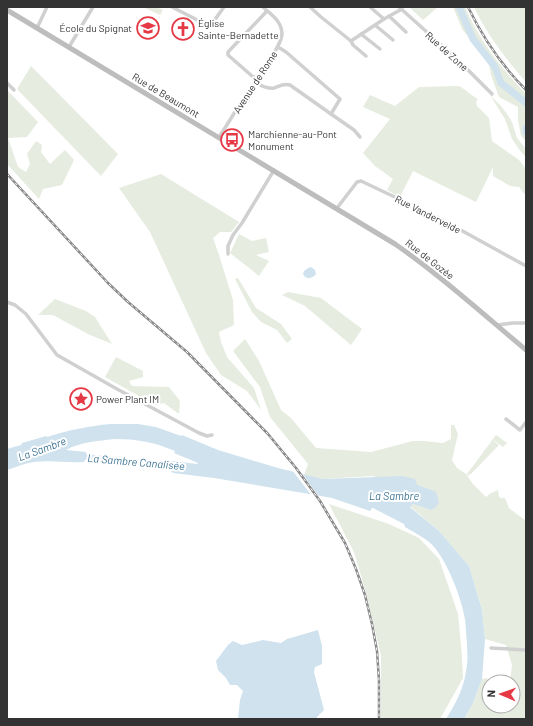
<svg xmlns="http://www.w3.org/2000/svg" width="533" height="726" viewBox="0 0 533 726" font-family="Barlow,sans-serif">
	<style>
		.green { fill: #e6ecdf }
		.water { fill: #cfe2ee; fill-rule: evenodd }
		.pier { fill: #fff }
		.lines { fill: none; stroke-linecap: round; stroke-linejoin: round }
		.river { stroke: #cfe2ee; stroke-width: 7 }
		.minor { stroke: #d0d0d0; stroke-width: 3.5 }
		.secondary { stroke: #bdbdbd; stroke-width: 5 }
		.rail-casing { stroke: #888; stroke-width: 2.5 }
		.rail { stroke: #fff; stroke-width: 1; stroke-dasharray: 3; stroke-linecap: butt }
		.labels { text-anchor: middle; stroke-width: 4; stroke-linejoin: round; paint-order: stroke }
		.poi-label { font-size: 10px; fill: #333; stroke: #fff; text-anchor: start }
		.street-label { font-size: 10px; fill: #333; stroke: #fff }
		.water-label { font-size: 11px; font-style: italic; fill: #3f7597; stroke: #fff }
	</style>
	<rect width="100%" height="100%" fill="#fff"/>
	<g class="green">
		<path d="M143,7H156L163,10L160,15Z"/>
		<path d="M409,7H438L423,20Z"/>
		<path d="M453,7H465C479,40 501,68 526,94V141L521,136L518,120V107L499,97L491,75L489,63L462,29Z"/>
		<path d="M474,7H526V82C506,59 487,35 474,7Z"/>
		<path d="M31,66L118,154L101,176L17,89Z"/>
		<path d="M459,86C466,90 472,96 478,99L476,102L477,106L489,118L492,141L519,160L526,169V196L519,187L510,186L493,176V167L476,202L413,171L400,197L387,190L393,179L375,166L363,153L390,119L363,107L370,95L395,106L419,87Z"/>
		<path d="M7,90L38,122L27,137L8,138L18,167L26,172L30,164L27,154L36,141L42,145L41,152L50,164L65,150L74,160L62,185L43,189L39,199L7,164Z"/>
		<path d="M490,95L501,106L507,114L512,122L517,138L526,149V157L521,152L512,139L505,119Z"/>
		<path d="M161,174L239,222L231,232H220L213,238L219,255L233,300L234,325L219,332L221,342L227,357L254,388L261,410L247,391L221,375L206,353L150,232L119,188Z"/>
		<path d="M239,234L252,241L266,238L269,252L256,255L269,261L259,276L230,253Z"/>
		<path d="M238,278L256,308L281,324L292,339L287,343L277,330L261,322L252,312L235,279Z"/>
		<path d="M288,292L321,298L362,329L351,345L305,306L282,295Z"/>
		<path d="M55,299L86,311L95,317L112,344L88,334L53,315H38Z"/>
		<path d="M245,339L259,361L281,410L291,418L316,448L371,452L413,441H424L443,443L451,439V425H454L458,434L452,460L457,468L466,474L473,484L486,497L491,493L498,490L499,497L501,498H505L509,508L526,521V719H464L473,703L482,679L487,678L489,683V706H513V682H510L512,665L506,645L485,639L482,610L469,566L439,531L410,506L413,504L431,510L429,489L372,476L323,479L304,475L308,464L270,417L260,387L233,351Z"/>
		<path d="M116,357L143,371V377L129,381L132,386L169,387L180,401L179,414L164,403L155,405L105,377Z"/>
		<path d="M496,435L507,443L503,447L494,440V441L499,445L471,474H470L468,476L467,474Z"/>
		<path d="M329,504L389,524L419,538L439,559L458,614L462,656L463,678L440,719H381V656L367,596L354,552Z"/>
	</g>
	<g class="water">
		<path d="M311,267L315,270L316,274C313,278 309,279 305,277L303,274L304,271L308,268Z"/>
		<path d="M111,424H138L156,427L181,436L182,435L218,450L278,468L323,479L402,476L415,479L417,485L429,489L436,492L439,502L436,507L431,510L413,504L410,507L439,531L469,566L482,610L485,639L482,679L473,703L464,719H446C457,702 465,685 467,665C468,658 467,650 467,643C466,635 466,627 465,619C461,597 449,566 435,548C428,539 415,533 405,527L404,524L373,508H372L370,511L332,498L321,496L214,478L173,473L169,469L85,460L84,462C68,463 51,460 34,462C25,463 16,467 7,470V449L21,445L22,443L46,436L47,437C70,430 87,426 111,424ZM114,439C137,439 154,442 175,451L174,453L198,463L197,464L172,461L170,463L86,454V452L66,450C80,442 98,441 114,439Z"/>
		<path d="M318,630L322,646V664L315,667L314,672L324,710L317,717V719H238L240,700L243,691L237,685H230L226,678L218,670L216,661L228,645L233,641L242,645L263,640L281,643L287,639Z"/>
	</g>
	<path class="pier" d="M292,470L301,472L320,498L312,496Z"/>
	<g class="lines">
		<g class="river">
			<path d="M459,7L473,39L495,67L501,83L526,103"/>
			<path d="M526,128V132"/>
		</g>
		<g class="minor">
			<path d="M172,7L209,26L211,25L224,7"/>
			<path d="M310,7L321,17L351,41L384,19L402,9"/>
			<path d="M370,7L384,19"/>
			<path d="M399,7L458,60L492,94"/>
			<path d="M389,16L406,32"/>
			<path d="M375,25L393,40"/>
			<path d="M37,28L47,7"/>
			<path d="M361,34L380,49"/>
			<path d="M351,41L353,45L366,56"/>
			<path d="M69,47L93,7"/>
			<path d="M257,79L252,76L228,55V52L267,11"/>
			<path d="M255,82C261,86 267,89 274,88C280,86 283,83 290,85L331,114L340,99L286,52L278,47"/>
			<path d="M7,83L14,90"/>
			<path d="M331,114L354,130L360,137"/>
			<path d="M219,137C228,124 235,111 244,98C252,86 283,46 282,33C281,20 271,15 263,7"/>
			<path d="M337,208L357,182L361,181L439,218L526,266"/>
			<path d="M228,254V246L233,235L242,223L274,170"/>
			<path d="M7,302L15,305L26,314L57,355L117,389L199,433L207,436L212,435"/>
			<path d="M497,325L513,323H526"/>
			<path d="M506,419L520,430L526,422"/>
			<path d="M491,648L526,650"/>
		</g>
		<path class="secondary" d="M7,10L395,244C441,276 483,314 526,350"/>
		<g class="rail-casing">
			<g id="rail">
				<path d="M468,7C483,38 502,66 526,90"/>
				<path d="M7,174L108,283L128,302L187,352L268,434L296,468L320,501L345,543L356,569L365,595L372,624L377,651L379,680V719"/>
			</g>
		</g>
		<use href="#rail" class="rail"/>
	</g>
	<defs>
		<g id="school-ring" transform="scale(1.15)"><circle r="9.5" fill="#fff" stroke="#e63946" stroke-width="1.5"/><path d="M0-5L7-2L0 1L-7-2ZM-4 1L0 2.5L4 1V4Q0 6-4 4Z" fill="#e63946"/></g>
		<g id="church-ring" transform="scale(1.15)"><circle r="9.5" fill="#fff" stroke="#e63946" stroke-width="1.5"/><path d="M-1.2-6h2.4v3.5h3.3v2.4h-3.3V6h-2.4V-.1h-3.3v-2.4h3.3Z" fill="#e63946"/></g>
		<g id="bus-ring" transform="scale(1.15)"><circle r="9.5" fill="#fff" stroke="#e63946" stroke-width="1.5"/><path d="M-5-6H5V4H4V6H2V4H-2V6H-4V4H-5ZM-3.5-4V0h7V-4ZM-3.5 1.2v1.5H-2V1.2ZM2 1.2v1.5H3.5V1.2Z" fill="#e63946"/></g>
		<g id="sight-ring" transform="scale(1.15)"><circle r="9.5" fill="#fff" stroke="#e63946" stroke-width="1.5"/><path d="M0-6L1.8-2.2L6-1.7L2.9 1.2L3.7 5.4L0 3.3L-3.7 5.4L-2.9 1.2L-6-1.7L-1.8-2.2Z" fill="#e63946"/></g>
	</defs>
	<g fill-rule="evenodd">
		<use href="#school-ring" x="148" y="28"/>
		<use href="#church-ring" x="183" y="29"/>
		<use href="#bus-ring" x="232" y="140"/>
		<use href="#sight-ring" x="81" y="399"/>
	</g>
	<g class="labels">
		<g class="poi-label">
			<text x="198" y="27">Église<tspan x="198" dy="12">Sainte-Bernadette</tspan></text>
			<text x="132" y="32" text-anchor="end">École du Spignat</text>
			<text x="248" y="138">Marchienne-au-Pont<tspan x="248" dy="12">Monument</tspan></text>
			<text x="96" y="403">Power Plant IM</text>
		</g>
		<g class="street-label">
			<text transform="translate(447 51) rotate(42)" y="4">Rue de Zone</text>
			<text transform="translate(255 82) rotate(-57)" y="4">Avenue de Rome</text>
			<text transform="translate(166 95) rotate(31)" y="4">Rue de Beaumont</text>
			<text transform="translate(428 214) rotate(27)" y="4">Rue Vandervelde</text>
			<text transform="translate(430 259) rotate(38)" y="4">Rue de Gozée</text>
		</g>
		<g class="water-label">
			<text transform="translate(42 449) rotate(-20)" y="4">La Sambre</text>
			<text transform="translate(136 462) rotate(5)" y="4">La Sambre Canalisée</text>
			<text x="394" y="500">La Sambre</text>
		</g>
	</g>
	<rect width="533" height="726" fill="none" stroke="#333333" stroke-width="16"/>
	<g transform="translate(501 694) rotate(272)"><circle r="19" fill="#ffffff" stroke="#adadad"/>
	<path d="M0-3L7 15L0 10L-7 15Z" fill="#e63946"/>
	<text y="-6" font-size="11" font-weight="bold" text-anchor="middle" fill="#333333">N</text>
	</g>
</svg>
